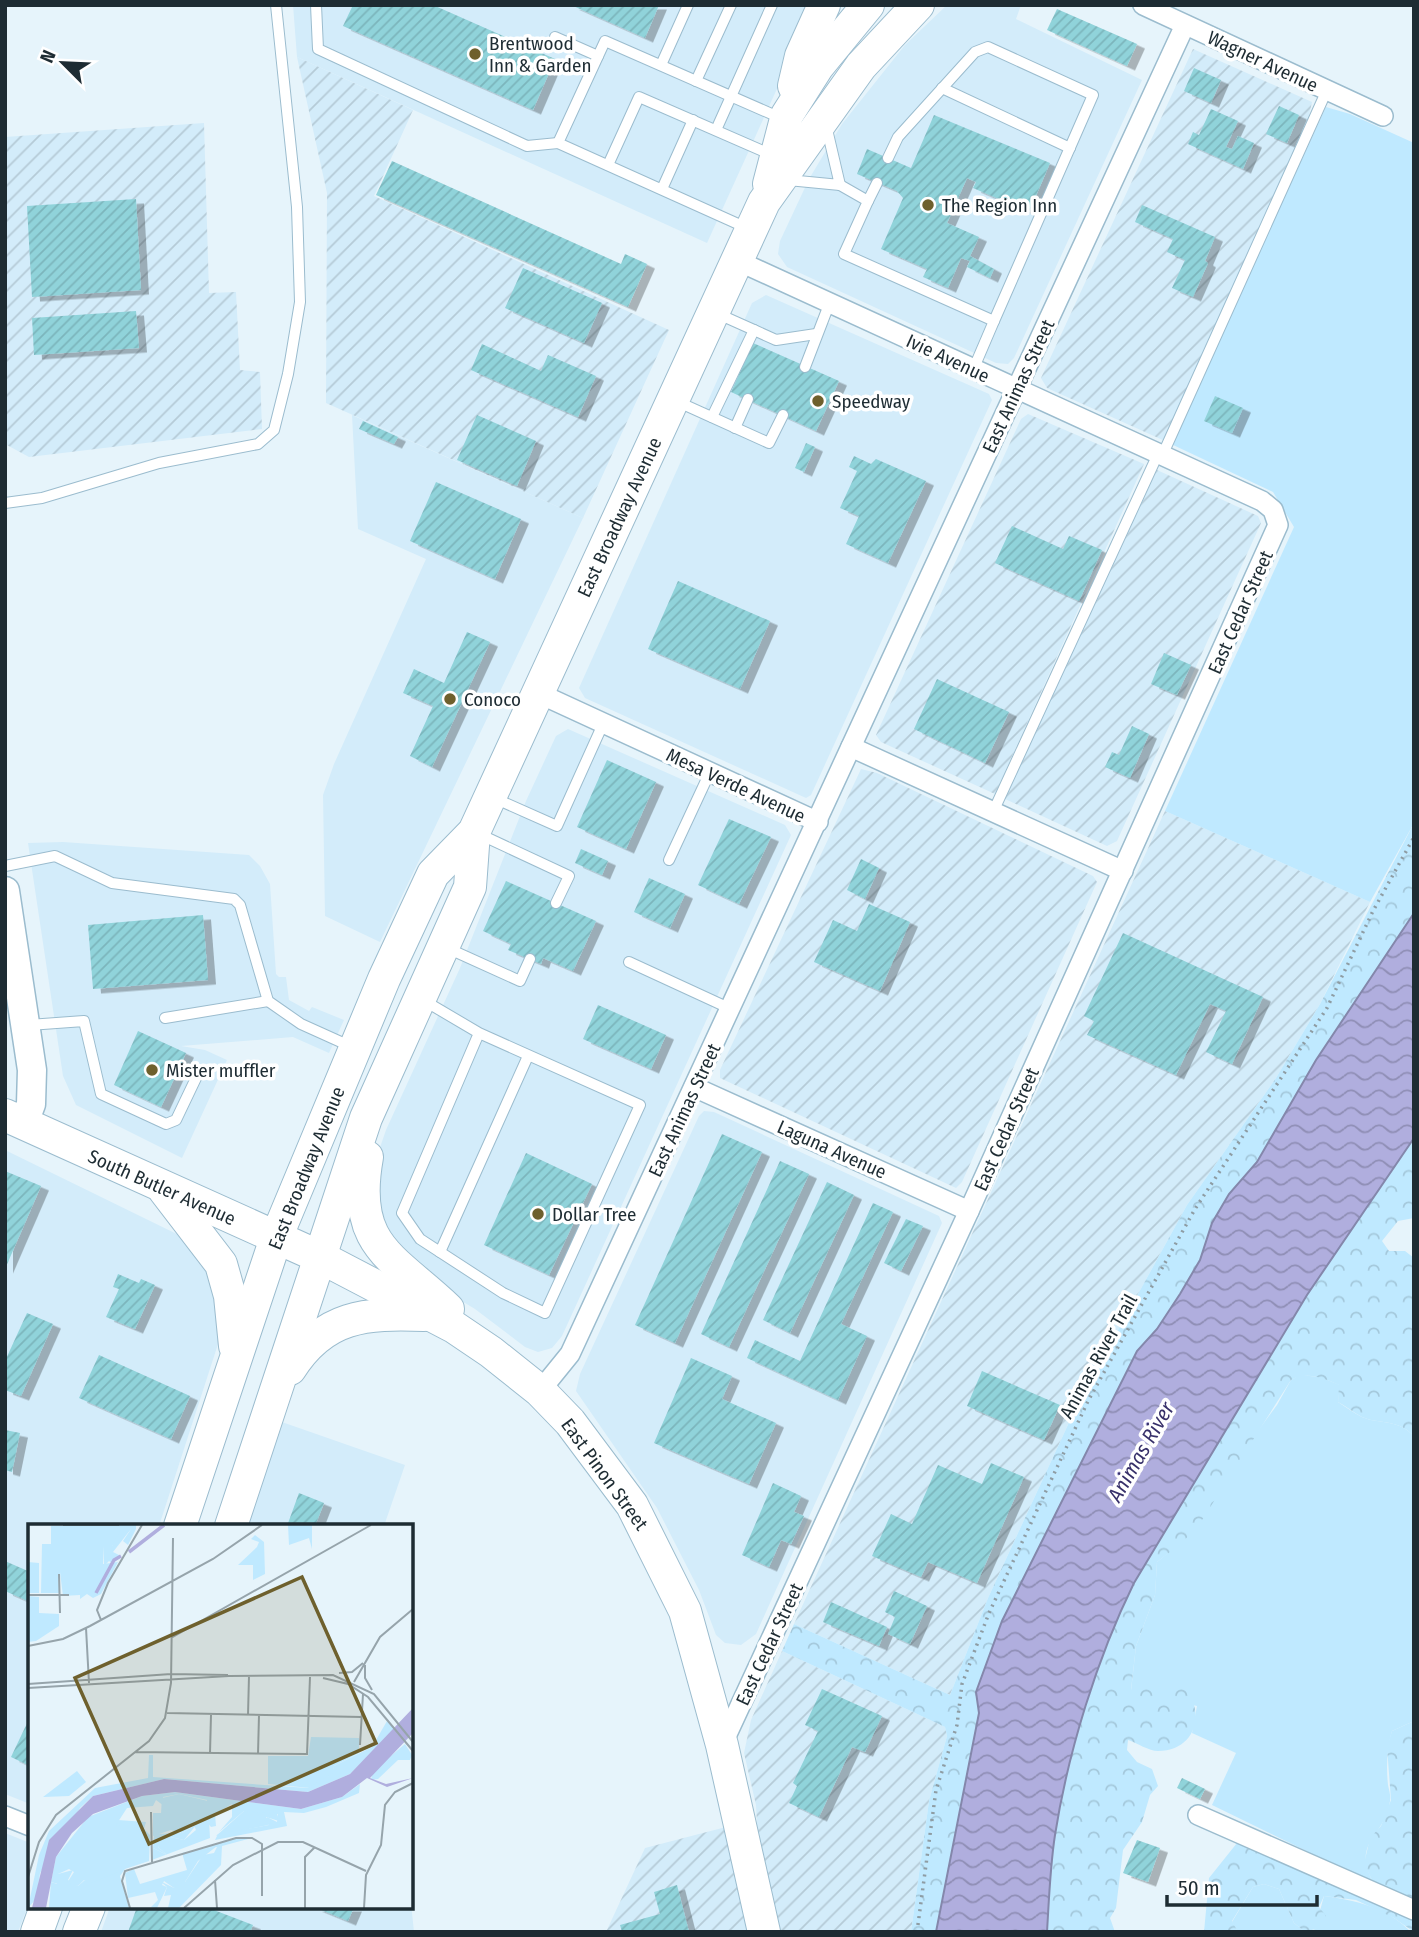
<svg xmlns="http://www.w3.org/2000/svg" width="1419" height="1937" viewBox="0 0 1419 1937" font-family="'Fira Sans Condensed',sans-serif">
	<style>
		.built { fill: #d3ecfa }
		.industrial { fill: url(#industrial-furrows) }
		.green { fill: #bfe9ff }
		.forest { fill: url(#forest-crowns) }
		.water { fill: url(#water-waves); stroke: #8487ab; stroke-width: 2 }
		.building { fill: url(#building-hatch); filter: url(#shadow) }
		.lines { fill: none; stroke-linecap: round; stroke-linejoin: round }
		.lane-casing { stroke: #9bbcce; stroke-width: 12 }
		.street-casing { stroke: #9bbcce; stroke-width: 22 }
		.secondary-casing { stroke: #9bbcce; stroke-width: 31 }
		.primary-casing { stroke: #9bbcce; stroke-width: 34 }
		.path { stroke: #8e9ca3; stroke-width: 3.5; stroke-dasharray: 2 5; stroke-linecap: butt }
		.lane { stroke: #fff; stroke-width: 10 }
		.street { stroke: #fff; stroke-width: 19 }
		.secondary { stroke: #fff; stroke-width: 28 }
		.primary { stroke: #fff; stroke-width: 32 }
		.poi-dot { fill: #6e602d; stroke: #fff; stroke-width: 2.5 }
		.labels { text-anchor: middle; stroke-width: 7; stroke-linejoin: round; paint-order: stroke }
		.poi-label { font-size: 19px; fill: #1e2c33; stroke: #fff; text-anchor: start }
		.street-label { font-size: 19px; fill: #1e2c33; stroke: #fff }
		.water-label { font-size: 21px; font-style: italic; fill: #37306a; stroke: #fff }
		.inset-river { fill: none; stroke: #b0aede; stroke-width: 3.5 }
		.inset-road { fill: none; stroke: #96a4ab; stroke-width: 2 }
		.view { fill: #6e602d; fill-opacity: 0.15; stroke: #6e602d; stroke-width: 3.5 }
		.inset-edge { fill: none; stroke: #1e2c33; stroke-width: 3.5 }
	</style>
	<defs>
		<pattern id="industrial-furrows" width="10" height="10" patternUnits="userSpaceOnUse" patternTransform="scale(1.75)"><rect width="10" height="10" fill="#d3ecfa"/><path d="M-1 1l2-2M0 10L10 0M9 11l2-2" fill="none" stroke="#b5cbd7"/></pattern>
		<pattern id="forest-crowns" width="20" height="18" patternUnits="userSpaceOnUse" patternTransform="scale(1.75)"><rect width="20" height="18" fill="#bfe9ff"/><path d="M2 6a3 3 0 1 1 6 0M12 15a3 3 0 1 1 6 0" fill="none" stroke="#a4c8db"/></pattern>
		<pattern id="water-waves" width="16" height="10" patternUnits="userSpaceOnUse" patternTransform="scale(1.75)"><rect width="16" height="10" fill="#b0aede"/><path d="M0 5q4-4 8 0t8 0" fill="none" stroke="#8f8eb5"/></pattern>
		<pattern id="building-hatch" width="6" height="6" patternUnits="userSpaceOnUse" patternTransform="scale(1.75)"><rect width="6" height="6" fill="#90d3da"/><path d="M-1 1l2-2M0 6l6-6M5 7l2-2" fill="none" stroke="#7cb5bc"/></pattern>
		<filter id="shadow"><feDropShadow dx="8" dy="4.5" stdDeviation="0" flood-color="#0004"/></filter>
	</defs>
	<rect width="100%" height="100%" fill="#e6f4fb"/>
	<g class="built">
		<path d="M293,5H815L707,243L297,57Z"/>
		<path d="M947,5H1021L1016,19L1142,80L1014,358L1008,364L996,363L787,267L778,254L780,241L809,179L842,124L905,45Z"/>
		<path d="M766,295L989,394L992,400L811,795L806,798L585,698L579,688L752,303Z"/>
		<path d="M352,415L583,518L380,942L325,916L323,795L334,764L426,559L358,529Z"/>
		<path d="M568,729L785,825L791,835L562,1336L552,1348L538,1352L525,1347L475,1309L415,1273L384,1241L375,1162L386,1130L460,968L526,801L556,736Z"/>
		<path d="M63,842L249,855L260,866L270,884L276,974L279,977H286L289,1000L309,1011L312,1007L344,1020L329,1053L293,1037L181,1046L205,1050L227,1060L182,1158L76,1105L63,1076L28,843Z"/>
		<path d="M704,1111L714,1112L939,1216L942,1223L756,1634L741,1645L725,1643L716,1635L699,1590L657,1508L576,1391L580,1374L699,1116Z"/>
		<path d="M5,1150L189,1240L213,1267L219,1341L159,1526H30V1804L5,1794Z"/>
		<path d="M279,1421L405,1465L384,1526H244Z"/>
		<path d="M5,1833L30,1843V1900L18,1932H5Z"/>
		<path d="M411,1903L414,1932H101L110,1907H411Z"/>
	</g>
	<g class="industrial">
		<path d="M1193,49L1312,102L1308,120L1165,441L1047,388L1041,378Z"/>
		<path d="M297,57L413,110L374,196L669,330L583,518L326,403L327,193Z"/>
		<path d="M204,123L209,293L236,292L240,370L260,372L262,429L29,457L5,444V137Z"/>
		<path d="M1028,414L1144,464L995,794L881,742L876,735L1021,419Z"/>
		<path d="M1157,470L1258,516L1261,523L1117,841L1107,846L1005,799Z"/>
		<path d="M861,769L877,773L1093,876L1097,882L962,1182L956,1188L720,1078V1070Z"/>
		<path d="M1165,811L1370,902L1320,1004L1276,1078L1187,1205L1078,1403L988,1598L950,1695L794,1624Z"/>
		<path d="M782,1651L945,1727L947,1736L929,1801L911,1932H776L758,1845L756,1805L744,1753L751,1720Z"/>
		<path d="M726,1827L751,1932H606L645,1848Z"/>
	</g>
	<g class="green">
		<path d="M1326,107L1350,114L1414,143V823L1370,902L1165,811L1294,527L1273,492L1171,444Z"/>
		<path d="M1300,1375L1320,1377L1340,1385L1338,1402C1346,1407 1354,1413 1362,1417C1381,1425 1396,1418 1414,1436V1721L1392,1731C1387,1748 1386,1766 1388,1785C1389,1790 1391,1796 1390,1801C1385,1838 1350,1841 1374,1884L1212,1805L1236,1753L1192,1733L1197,1706L1131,1691L1136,1646L1155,1595L1157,1562L1168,1553L1277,1405L1291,1380Z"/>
		<path d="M1264,1884L1279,1889L1294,1923L1305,1932H1238L1232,1922L1253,1887Z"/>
		<path d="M1324,1896C1355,1900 1388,1908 1411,1932H1310L1315,1929Z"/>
	</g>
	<g class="forest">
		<path d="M1414,823V913L1316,1060L1257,1162L1229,1194L1212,1223L1200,1260L1180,1294L1157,1329L1137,1351L1002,1621L976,1692L979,1713L936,1932H911L929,1801L947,1736L945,1727L782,1651L794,1624L950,1695L988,1598L1078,1403L1187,1205L1276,1078L1320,1004Z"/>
		<path d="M1414,1138V1218L1398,1221L1382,1241L1389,1251H1405L1414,1258V1436C1396,1418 1381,1425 1362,1417C1354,1413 1346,1406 1338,1402L1339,1385C1323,1378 1307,1371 1291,1380L1202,1520L1184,1541L1157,1562L1155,1595L1136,1646L1131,1690C1203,1651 1219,1751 1158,1751C1149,1751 1137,1743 1128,1740L1127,1750L1137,1762L1152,1769L1158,1786L1150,1795L1142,1822L1123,1850L1116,1908L1110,1918L1115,1932H1047C1049,1900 1050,1867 1055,1835C1068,1752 1097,1659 1134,1583L1307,1295Z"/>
		<path d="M1414,1721V1902L1374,1884L1364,1864L1370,1838L1381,1826L1391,1800L1387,1747L1392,1731Z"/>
		<path d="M1237,1843L1414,1920V1932L1394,1918L1356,1900L1324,1896L1319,1907L1326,1916L1315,1929L1305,1932L1294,1923L1279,1889L1264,1884L1253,1887L1232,1921L1238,1932H1204L1209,1878Z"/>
	</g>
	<path class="water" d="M1414,913V1138L1307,1295L1134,1583C1097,1658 1068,1752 1055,1835C1050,1867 1049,1900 1047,1932H936L979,1713L976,1692L1002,1621L1137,1351L1157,1329L1180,1294L1200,1260L1212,1223L1229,1194L1257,1162L1316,1060Z"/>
	<g class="building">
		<path d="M353,5H433L555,59L533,110L343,26Z"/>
		<path d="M571,5H659L645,38Z"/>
		<path d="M1057,9L1137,44L1127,66L1047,30Z"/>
		<path d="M1194,68L1221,80L1211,103L1184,91Z"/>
		<path d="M1279,106L1299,115L1287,143L1266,134Z"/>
		<path d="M1211,109L1238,121L1226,147L1232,149L1238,136L1254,143L1243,169L1188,144L1193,132L1199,135Z"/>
		<path d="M934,115L1050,163L1029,212L973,188L976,182L967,178L947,223L979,237L970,256L994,269L990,278L967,267L970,261L961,258L948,288L923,277L927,269L881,249L903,198L897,191L857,174L867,149L911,168Z"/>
		<path d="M392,161L621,264L625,254L647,264L628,307L376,195Z"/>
		<path d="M136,199L141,290L32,297L27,206Z"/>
		<path d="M1142,205L1215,237L1205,261L1208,263L1193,297L1172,288L1185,260L1167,252L1173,239L1135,222Z"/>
		<path d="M523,268L602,303L584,343L505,308Z"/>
		<path d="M136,311L139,348L34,355L32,318Z"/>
		<path d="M753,343L839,381L816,431L731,392Z"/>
		<path d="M482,344L541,371L548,355L596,376L578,417L471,370Z"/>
		<path d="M1215,396L1243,408L1232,433L1204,421Z"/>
		<path d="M477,415L536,441L517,486L457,460Z"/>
		<path d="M363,421L398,437L394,444L359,429Z"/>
		<path d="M806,443L815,447L804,472L795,468Z"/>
		<path d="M854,456L871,464L876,459L926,481L888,563L846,544L859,516L840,508L857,471L849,467Z"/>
		<path d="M436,482L521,519L495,579L410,541Z"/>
		<path d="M1012,526L1063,549L1069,536L1102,550L1079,601L995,563Z"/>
		<path d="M678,581L770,621L740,689L648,649Z"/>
		<path d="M467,632L490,642L432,767L410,756L433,706L403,693L414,669L444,683Z"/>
		<path d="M1164,653L1191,665L1177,695L1151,684Z"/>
		<path d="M937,679L1009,712L985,763L914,729Z"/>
		<path d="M1132,726L1149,734L1130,778L1105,767L1112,752L1119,755Z"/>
		<path d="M607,760L656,782L626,849L577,827Z"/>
		<path d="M729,819L771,837L739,904L698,885Z"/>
		<path d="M581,849L608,861L602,875L575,863Z"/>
		<path d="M861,859L879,868L865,899L847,890Z"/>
		<path d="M649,878L685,894L670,928L634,912Z"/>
		<path d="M506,881L596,921L573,971L543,958L541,964L508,950L511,944L483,931Z"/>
		<path d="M869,904L910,922L880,991L814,962L833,920L857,931Z"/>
		<path d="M203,915L208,980L93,989L88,925Z"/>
		<path d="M1123,933L1263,997L1232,1064L1206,1052L1226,1011L1210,1004L1176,1075L1087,1035L1094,1021L1084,1016Z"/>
		<path d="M598,1005L666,1035L651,1069L583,1039Z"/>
		<path d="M138,1031L186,1053L161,1107L114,1085Z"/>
		<path d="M722,1134L762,1152L675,1343L635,1325Z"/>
		<path d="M526,1153L592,1184L549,1275L484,1245Z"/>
		<path d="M780,1161L809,1174L729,1347L701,1334Z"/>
		<path d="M5,1171L41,1186L5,1269Z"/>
		<path d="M827,1182L854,1195L790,1333L763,1320Z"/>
		<path d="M873,1203L893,1212L841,1324L867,1336L838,1400L747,1358L755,1340L800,1361Z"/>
		<path d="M906,1219L923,1226L901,1271L884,1263Z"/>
		<path d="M118,1274L139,1283L141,1279L155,1285L135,1329L106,1317L119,1289L113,1287Z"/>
		<path d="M27,1313L53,1324L21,1396L5,1390V1361Z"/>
		<path d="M99,1355L190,1396L171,1439L79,1398Z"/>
		<path d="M691,1358L732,1376L722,1399L776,1423L749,1484L654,1443Z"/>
		<path d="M982,1371L1060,1405L1044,1440L967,1406Z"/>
		<path d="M5,1430L20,1433L12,1472L5,1470Z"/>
		<path d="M991,1463L1024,1477L977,1583L928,1562L921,1577L872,1556L891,1514L912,1524L938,1465L982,1484Z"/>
		<path d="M773,1483L801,1496L794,1512L804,1516L791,1544L781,1540L769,1567L742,1555Z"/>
		<path d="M299,1493L324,1503L315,1526H287Z"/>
		<path d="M5,1561L30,1572V1602L5,1591Z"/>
		<path d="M894,1591L927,1606L910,1644L888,1634L895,1617L885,1612Z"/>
		<path d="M831,1602L887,1627L879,1646L823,1622Z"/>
		<path d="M822,1689L882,1716L865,1752L852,1747L819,1817L789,1803L797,1786L793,1783L818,1731L805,1725Z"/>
		<path d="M30,1717V1766L11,1757Z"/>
		<path d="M1182,1778L1205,1789L1200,1799L1177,1788Z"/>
		<path d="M1137,1840L1160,1848L1148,1882L1123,1873Z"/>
		<path d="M677,1885L689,1932H622L620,1925L660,1914L654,1892Z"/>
		<path d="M137,1907H206L253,1925L250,1932H128Z"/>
		<path d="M314,1907H354L348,1921Z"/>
	</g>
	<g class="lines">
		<g class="lane-casing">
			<g id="lane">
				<path d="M316,5L318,49L527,146L558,143"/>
				<path d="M555,37L598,56"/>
				<path d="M661,65L688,5"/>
				<path d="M696,81L731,5"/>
				<path d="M942,88L1070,148"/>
				<path d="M716,130L772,5"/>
				<path d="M888,158L898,137L975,52L988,47L1093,95L994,321"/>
				<path d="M608,165L639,97L772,155"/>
				<path d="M788,180L840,185L826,125"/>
				<path d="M840,185L868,201L844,254L994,321L973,370"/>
				<path d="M662,189L693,120"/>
				<path d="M868,201L877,183"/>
				<path d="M747,228L558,143L605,41L783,119"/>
				<path d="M754,330L776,340L816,334"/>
				<path d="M805,367L830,302"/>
				<path d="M676,401L769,443L783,415"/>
				<path d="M712,417L754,330L716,313"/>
				<path d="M735,428L748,399"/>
				<path d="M1162,456L1327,90"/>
				<path d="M5,503L42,498L159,463L258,444L274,430L288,374L300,302L297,207L276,5"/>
				<path d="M494,798L557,826L603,724"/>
				<path d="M993,812L1158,454"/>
				<path d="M479,834L569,876L556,903"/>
				<path d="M669,860L710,772"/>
				<path d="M5,866L55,856L112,883L234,899L240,905L268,1001L301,1024L352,1047"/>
				<path d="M447,948L520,981L530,959"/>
				<path d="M629,962L731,1009"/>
				<path d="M423,1000L479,1033L402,1213L420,1239L503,1293L545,1313L640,1105L479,1033"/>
				<path d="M165,1018L268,1001"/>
				<path d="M29,1025L84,1021L101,1094L166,1124L176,1120L197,1076"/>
				<path d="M440,1252L528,1056"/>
			</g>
		</g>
		<g class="street-casing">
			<g id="street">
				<path d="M1143,5L1383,116"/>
				<path d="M538,693L818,822"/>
				<path d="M851,747L1123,871"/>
				<path d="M694,1087L969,1211"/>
				<path d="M540,1391L570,1354L1185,25"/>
				<path d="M722,1745L969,1211L1278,525L1273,510L1262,501L736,260"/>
				<path d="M1198,1815L1414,1910"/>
				<path d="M5,1816L30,1826"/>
			</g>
		</g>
		<g class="secondary-casing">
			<path id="secondary" d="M5,891L32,1070L31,1104L24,1123"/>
		</g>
		<g class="primary-casing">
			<g id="primary">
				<path d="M794,86L801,56L824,5"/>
				<path d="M769,184L787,115L818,66L868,5"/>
				<path d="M5,1115L320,1257L454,1327L491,1352L540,1391L570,1422L632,1505L685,1611L722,1745L764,1932"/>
				<path d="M367,1157C351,1246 392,1256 448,1309"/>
				<path d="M165,1191L221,1264L230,1296L235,1346"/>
				<path d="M290,1369C324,1315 366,1313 424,1315"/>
				<path d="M180,1526L276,1238L384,979L433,874L474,832L764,202L861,66L918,5"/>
				<path d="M231,1526L366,1118L470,887L474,832"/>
				<path d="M37,1932L46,1907"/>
				<path d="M79,1932L89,1907"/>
			</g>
		</g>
		<path class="path" d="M917,1932L936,1790L957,1725L962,1684L989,1613L1088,1401L1195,1209L1327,1008L1373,911L1414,837"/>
		<use href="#lane" class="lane"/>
		<use href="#street" class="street"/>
		<use href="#secondary" class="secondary"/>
		<use href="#primary" class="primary"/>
	</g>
	<g class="poi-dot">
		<circle cx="475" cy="54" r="7"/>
		<circle cx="928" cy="205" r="7"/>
		<circle cx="818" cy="401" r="7"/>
		<circle cx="450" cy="699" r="7"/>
		<circle cx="152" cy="1070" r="7"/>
		<circle cx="538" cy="1214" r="7"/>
	</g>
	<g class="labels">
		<g class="poi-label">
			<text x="489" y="50">Brentwood<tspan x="489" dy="22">Inn &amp; Garden</tspan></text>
			<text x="942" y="212">The Region Inn</text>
			<text x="832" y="408">Speedway</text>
			<text x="464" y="706">Conoco</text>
			<text x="166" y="1077">Mister muffler</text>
			<text x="552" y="1221">Dollar Tree</text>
		</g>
		<g class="street-label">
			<text transform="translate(1263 61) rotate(25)" y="7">Wagner Avenue</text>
			<text transform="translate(948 358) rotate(25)" y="7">Ivie Avenue</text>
			<text transform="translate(1018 386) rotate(-65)" y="7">East Animas Street</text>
			<text transform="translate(619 517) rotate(-65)" y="7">East Broadway Avenue</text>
			<text transform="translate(1240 612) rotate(-66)" y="7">East Cedar Street</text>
			<text transform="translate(736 785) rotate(25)" y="7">Mesa Verde Avenue</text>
			<text transform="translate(684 1110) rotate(-65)" y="7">East Animas Street</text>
			<text transform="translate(1006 1129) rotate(-66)" y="7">East Cedar Street</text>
			<text transform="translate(832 1149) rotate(24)" y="7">Laguna Avenue</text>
			<text transform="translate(306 1168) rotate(-68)" y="7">East Broadway Avenue</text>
			<text transform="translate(162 1187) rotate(24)" y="7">South Butler Avenue</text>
			<text transform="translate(1098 1356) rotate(-61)" y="7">Animas River Trail</text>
			<text transform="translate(605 1474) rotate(54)" y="7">East Pinon Street</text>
			<text transform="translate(769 1644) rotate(-65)" y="7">East Cedar Street</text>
		</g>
		<g class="water-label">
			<text transform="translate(1141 1452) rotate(-60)" y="7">Animas River</text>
		</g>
	</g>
	<g transform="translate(28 1524)">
		<rect width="385" height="385" fill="#e6f4fb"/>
		<path d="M95,1H108V5L100,21L95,17L103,5L84,22H76L75,40L90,38L73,70L65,74L59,70L52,75V71L35,72L32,48L31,69H13L14,20H23V2ZM260,1H284V25L281,14L261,21ZM227,11L236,18L237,50L225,56V41H210L229,23L231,18L223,15ZM0,38L11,39V69H0ZM0,72L11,73V89L31,90V102L8,117L0,118ZM283,213L331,214V229L306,242L305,250L282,264L240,260V232H280ZM49,247L58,258L41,272L15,273ZM151,270L180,277L182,314L124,336L125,324L139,331L130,323L142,313L156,316L168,306L166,301L154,309L143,306L125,312V289H133L134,274ZM231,285L249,289L251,297L238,293L240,301L188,312L216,287ZM90,296L118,298L116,305L122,311L121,337L97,345L92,352L101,384H21L23,358L29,360L30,350L45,346L40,356L50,362L57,356L64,357L93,302H83ZM189,322L170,337L157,358L146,364L136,357L134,361L139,363L129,384L123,383L130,376L127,368L100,374L97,349L106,345L112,360L159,346L154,329Z" fill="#bfe9ff"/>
		<path d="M94,3L103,5L85,28L93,32L85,40L81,37L76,42V22H84ZM359,197L366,205L322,250L280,268L136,255L65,272L52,284L12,349L8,375L0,384L11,331L21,307L67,264L120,254L121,231H125V253L280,264L304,250L306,242L344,223ZM377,220L384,231L382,236H370L350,255L343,256L345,247ZM332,260L331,269L298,283L276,289L256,288L259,302L187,316L190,310L241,301L235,299L239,293L249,298L250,290L216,287L191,308L204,293V280L187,290L188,302L183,303L178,297L179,276L151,270L135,273L136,282L128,276L125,282L99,284L88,301L93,302V347L63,359L56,356L50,362L39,359L46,348L41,345L30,350V360L23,358L28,333L60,293L114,272L147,268L273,285L314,273ZM169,300L156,316L142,313L140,323L137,319L130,323L139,331L125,324L126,310L154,309ZM207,315H220L194,322L193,341L151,384H140L143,371L136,372L139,363L132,357L146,364L150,357L157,358L175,331L186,329L189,323L175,324Z" fill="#bfe9ff"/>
		<path d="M385,184V209L342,254L358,260L385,254L359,263L339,254L314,273L273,285L147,268L114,272L65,290L44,309L28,333L18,384H4L21,316L65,272L136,255L280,268L322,250Z" fill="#b0aede"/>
		<path class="inset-river" d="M101,28L136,1M68,69L86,36L93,32"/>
		<path class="inset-road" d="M35,1H91M31,50L32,89M0,71H41M73,96L69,86L80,59L114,1M58,104L61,159M143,114L343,1M0,122L35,115L62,102L185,35L234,1M337,141V154L344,166M311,149L324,148L335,139M295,154L320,160L340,173L385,227M326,158L352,113L385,85M0,160L143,150L200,151M0,164L201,152L305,151L346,170L385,218M139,189L333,193M220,191L221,152M332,221L335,170M107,228L279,230L282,153M182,229L183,191M230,230L231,191M123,288L124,338M0,353L11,318L28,291L121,217L137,194L143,159L145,14M187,356L189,384M102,384L94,357L97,347L208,314H224L234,320V372M156,384L205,341L250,318H275L338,347M277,384V333L287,323M336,384L338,351L353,321L357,281L367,268L385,259"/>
		<path class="view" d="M274,53L348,219L121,320L47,154Z"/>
		<rect width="385" height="385" class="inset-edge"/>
	</g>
	<rect width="1419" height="1937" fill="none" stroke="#1e2c33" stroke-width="14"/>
	<g transform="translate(63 63) rotate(294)" stroke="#ffffff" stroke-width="5" paint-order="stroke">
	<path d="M0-5L12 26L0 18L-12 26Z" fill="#1e2c33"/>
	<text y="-10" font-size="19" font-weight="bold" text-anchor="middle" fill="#1e2c33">N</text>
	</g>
	<path d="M1167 1895v10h150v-10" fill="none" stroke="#1e2c33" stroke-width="3.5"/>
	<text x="1178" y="1895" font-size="21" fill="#1e2c33" stroke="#ffffff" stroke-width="5" paint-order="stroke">50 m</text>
</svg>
